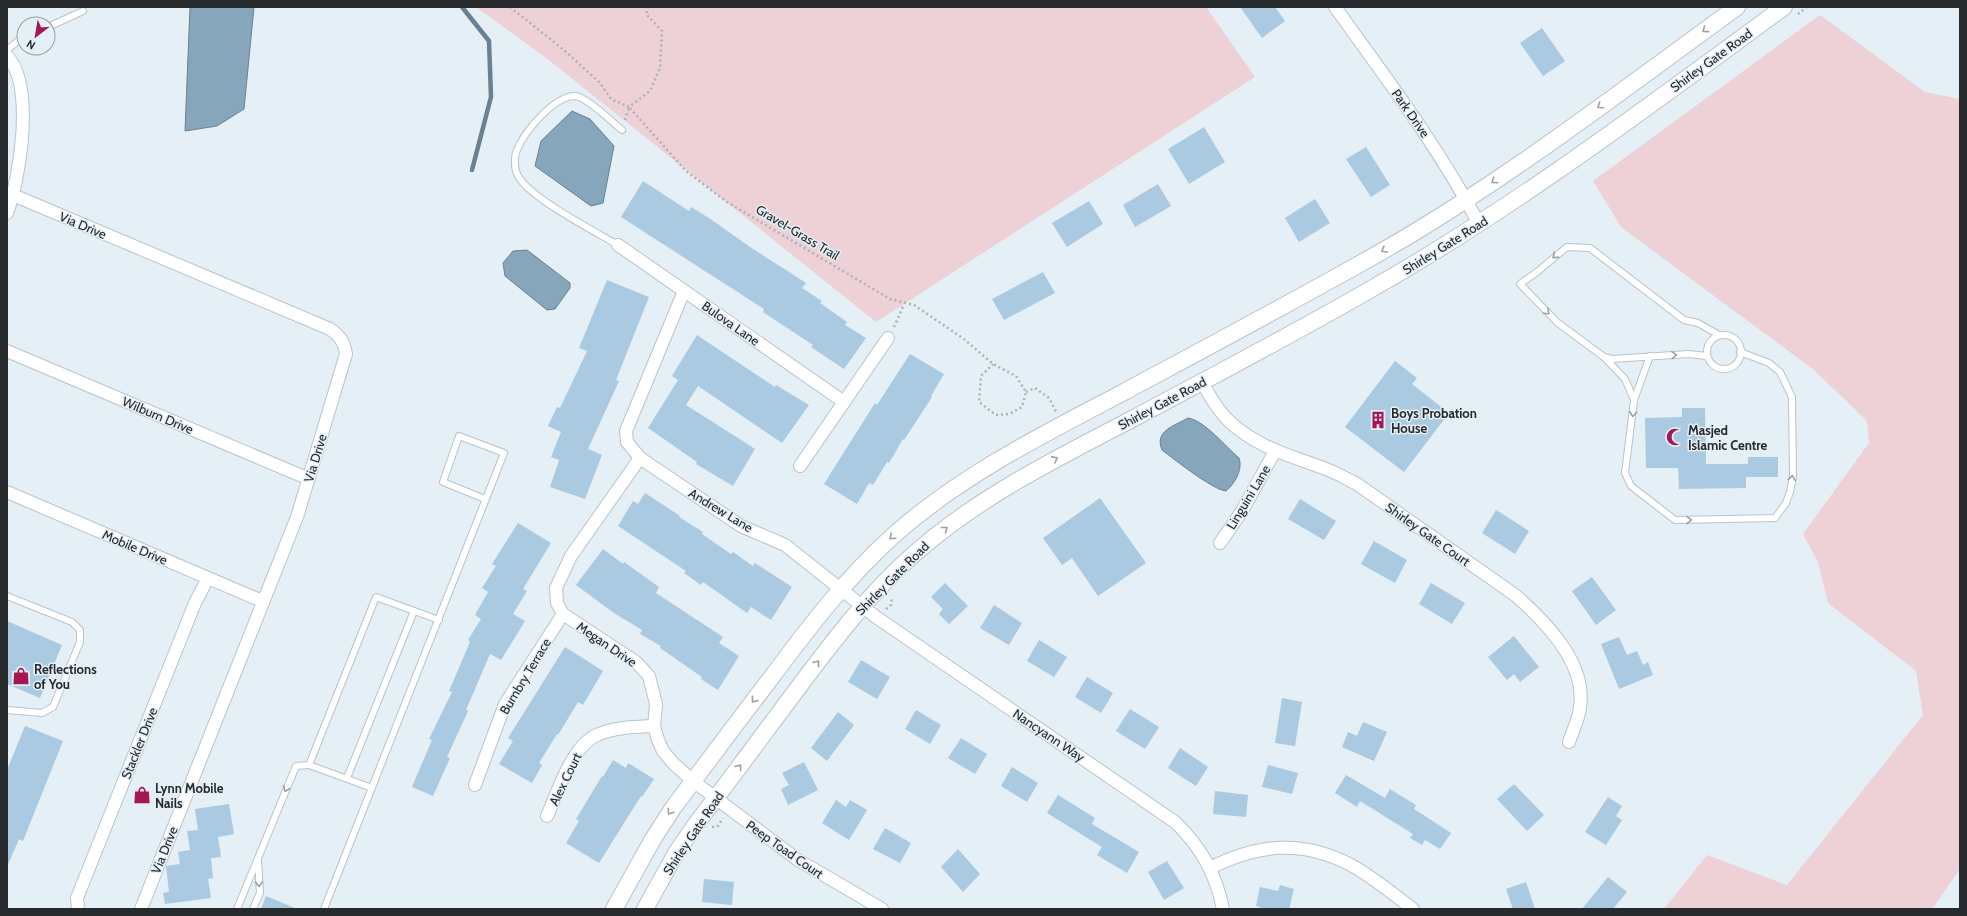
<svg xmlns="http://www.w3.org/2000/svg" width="1967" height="916" viewBox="0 0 1967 916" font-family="Cabin,sans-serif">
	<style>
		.green { fill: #eed0d7 }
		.water { fill: #86a6bc; stroke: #698191 }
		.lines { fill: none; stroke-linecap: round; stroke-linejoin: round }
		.stream { stroke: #698191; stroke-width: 4.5 }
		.building { fill: #a9cae0 }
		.lane-casing { stroke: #b9c3ca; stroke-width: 8 }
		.street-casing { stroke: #b9c3ca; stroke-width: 14 }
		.secondary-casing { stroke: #b9c3ca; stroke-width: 18 }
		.path { stroke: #aab3b8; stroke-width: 2.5; stroke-dasharray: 2 3; stroke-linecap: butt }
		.lane { stroke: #fff; stroke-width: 6 }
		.street { stroke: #fff; stroke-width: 12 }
		.secondary { stroke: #fff; stroke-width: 16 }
		.oneway { stroke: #9d9fa0 }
		.labels { text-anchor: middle; stroke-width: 3; stroke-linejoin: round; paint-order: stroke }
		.street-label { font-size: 13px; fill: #262a2c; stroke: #e4eff6 }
		.poi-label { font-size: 13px; font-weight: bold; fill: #262a2c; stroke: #e4eff6; text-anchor: start }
	</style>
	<rect width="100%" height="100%" fill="#e4eff6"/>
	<g class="green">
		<path d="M476,7H1206L1255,77L876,322L545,57Z"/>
		<path d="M1820,15L1925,92L1960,99V869L1932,909H1664L1707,855L1787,885L1923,715L1916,671L1828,603L1818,562L1803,534L1869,443L1867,421L1814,370L1621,227L1593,181Z"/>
	</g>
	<g class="water">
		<path d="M190,7H254L244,109L217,126L185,131Z"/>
		<path d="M572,111L590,119L614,146L603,203L591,206L535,166L541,141Z"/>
		<path d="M527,250L570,283V288L555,309L547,310L505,276L503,263L513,251Z"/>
		<path d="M1188,418C1205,421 1225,446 1239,458C1243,470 1235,483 1226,491C1213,490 1174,459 1162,450C1154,431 1174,426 1188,418Z"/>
	</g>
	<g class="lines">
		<path class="stream" d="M462,7L489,41L491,97L472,170"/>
	</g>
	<g class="building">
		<path d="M1240,7H1275L1285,21L1262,38Z"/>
		<path d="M1542,28L1565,61L1543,76L1520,43Z"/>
		<path d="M1204,127L1225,162L1189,184L1168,149Z"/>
		<path d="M1366,147L1390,185L1371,197L1346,159Z"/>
		<path d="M643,181L689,211L691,207L709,218L750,247L806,283L802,288L822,301L820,303L847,322L845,325L866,338L844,369L811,347L813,345L763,312L764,309L621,217Z"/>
		<path d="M1158,184L1171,206L1135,227L1123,205Z"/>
		<path d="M1315,199L1330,223L1299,242L1285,218Z"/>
		<path d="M1089,201L1103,224L1067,247L1052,223Z"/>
		<path d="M1043,272L1055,293L1004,320L992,299Z"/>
		<path d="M607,280L649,297L616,380L619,381L588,449L602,455L585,499L550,487L559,460L551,457L561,432L548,426L557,407L560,408L587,351L579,348Z"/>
		<path d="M697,335L775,387L776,385L809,405L782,443L698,386L686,405L755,449L733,486L696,464L697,462L648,428L678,380L672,376Z"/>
		<path d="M910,354L944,374L931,396L932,397L904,440L903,439L889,463L887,462L873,485L869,483L857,504L824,484L875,403L877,405Z"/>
		<path d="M1395,361L1417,378L1412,384L1449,413L1404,472L1345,427Z"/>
		<path d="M1682,408H1705L1706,464H1748V457H1778V477H1746V488L1679,489L1678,468H1646L1645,418L1682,417Z"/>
		<path d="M645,493L680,516L679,517L703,532L702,534L731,554L733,552L753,566L755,563L792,587L771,620L751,607L747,613L703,582L701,585L684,573L686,571L618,526L633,501L638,504Z"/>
		<path d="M1100,498L1146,563L1098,596L1072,558L1062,565L1043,538Z"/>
		<path d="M1300,499L1336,521L1324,540L1288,519Z"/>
		<path d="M1496,510L1529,531L1515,554L1482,533Z"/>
		<path d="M518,523L551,543L523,589L527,591L513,614L525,621L501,660L490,654L466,710L468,711L447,757L450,758L433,796L412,787L432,740L429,739L452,692L449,691L470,642L468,640L481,619L475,615L488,592L482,588L496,566L492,564Z"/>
		<path d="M1374,541L1407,560L1395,583L1361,564Z"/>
		<path d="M603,549L623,564L624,562L659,587L656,593L723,637L719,643L739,656L718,690L701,679L702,677L660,648L661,646L640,634L642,630L614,613L576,585Z"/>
		<path d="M1592,577L1616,610L1596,625L1572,591Z"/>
		<path d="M945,583L968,606L949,624L939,614L943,609L931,597Z"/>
		<path d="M1431,583L1465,603L1452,624L1419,604Z"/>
		<path d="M994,605L1022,623L1009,645L980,628Z"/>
		<path d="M7,621L62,645L40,698L7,684Z"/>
		<path d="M1514,636L1539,667L1520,682L1514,674L1507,680L1488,657Z"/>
		<path d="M1619,637L1627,655L1637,651L1643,665L1648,662L1653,675L1619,689L1601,644Z"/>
		<path d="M1039,640L1067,657L1054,677L1027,661Z"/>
		<path d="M565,647L603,671L583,705L578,702L558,735L557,734L539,763L542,765L532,783L499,764L513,741L508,738Z"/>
		<path d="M861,660L890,677L877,699L848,682Z"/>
		<path d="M1087,677L1113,693L1101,713L1075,697Z"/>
		<path d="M1282,698L1302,702L1295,746L1275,743Z"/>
		<path d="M1130,709L1159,727L1145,749L1116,731Z"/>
		<path d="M916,710L941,725L930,744L905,729Z"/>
		<path d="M838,712L854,725L827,761L811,748Z"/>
		<path d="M1363,722L1387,732L1374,761L1342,747L1348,732L1357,736Z"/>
		<path d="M25,726L63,741L23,841L19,839L7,867V770Z"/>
		<path d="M961,738L987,754L975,774L948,758Z"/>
		<path d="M1180,748L1208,767L1196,786L1168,768Z"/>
		<path d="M613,760L626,768L628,763L654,779L642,797L641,796L599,863L566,843L579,821L576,819L602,776L603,777Z"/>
		<path d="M804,762L818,790L788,805L781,789L789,785L782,773Z"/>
		<path d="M1268,765L1298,773L1292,794L1262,787Z"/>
		<path d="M1012,767L1038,783L1027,802L1001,786Z"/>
		<path d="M1346,775L1385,798L1390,789L1416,805L1414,809L1451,833L1440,849L1425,840L1422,845L1410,838L1413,834L1360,801L1357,807L1335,793Z"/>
		<path d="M1514,784L1544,815L1527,831L1497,799Z"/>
		<path d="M1215,791L1248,795L1246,817L1213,814Z"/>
		<path d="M1058,795L1095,818L1092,824L1139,852L1127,873L1097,855L1102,847L1047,813Z"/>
		<path d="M1608,797L1622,806L1616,816L1622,820L1606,845L1585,832Z"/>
		<path d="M836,800L846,807L850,800L867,810L849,840L822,823Z"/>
		<path d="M229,804L234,834L218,837L221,857L211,858L213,878L208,879L211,898L165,904L163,893L169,892L166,866L180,864L178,852L190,850L187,831L198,830L195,809Z"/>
		<path d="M885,828L911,843L900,863L873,849Z"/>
		<path d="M958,849L980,874L963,892L941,867Z"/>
		<path d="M1167,861L1184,888L1164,900L1148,872Z"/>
		<path d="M1608,877L1627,892L1613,909H1582Z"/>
		<path d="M704,879L734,882L732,905L702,902Z"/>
		<path d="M1526,882L1535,909H1513L1506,889Z"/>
		<path d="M1280,885L1294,889L1289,909H1266L1256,906L1260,887L1278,891Z"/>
		<path d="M266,896L297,909H261Z"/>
	</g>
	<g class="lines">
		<g class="lane-casing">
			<g id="lane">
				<path d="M48,27L83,11"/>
				<path d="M7,50L24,36"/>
				<path d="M618,245C594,231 530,198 518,176C514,169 514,157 517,150C524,132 554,96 575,96C587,97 612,122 622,130"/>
				<circle cx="1724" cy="352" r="17"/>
				<path d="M1707,356L1688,354L1612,359L1604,357L1558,323L1520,284L1537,272L1567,247L1590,248L1684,320L1698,323L1719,335"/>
				<path d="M1604,357L1625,379L1634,400L1625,473L1631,486L1675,520L1775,518L1786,503L1790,492L1793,476L1792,397L1780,372L1769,363L1740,352"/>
				<path d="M1634,400L1650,356"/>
				<path d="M7,596L72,622L80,630V642L53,707L42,713L7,710"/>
				<path d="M347,778L414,611"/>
				<path d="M372,788L309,765L376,597L439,620"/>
				<path d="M237,909L296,766L309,765"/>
				<path d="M253,909L260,893L258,861"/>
				<path d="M324,909L504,453L459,436L443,482L485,499"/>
			</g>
		</g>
		<g class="street-casing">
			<g id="street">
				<path d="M1335,7C1386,78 1438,146 1479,224"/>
				<path d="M7,56C35,85 20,178 7,213"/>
				<path d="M13,195L330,329C340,336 344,342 346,354L297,517L141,909"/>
				<path d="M618,245L844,402"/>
				<path d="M684,291L626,431L627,442L640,458L741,526L785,545L876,617L1175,822C1201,847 1216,874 1223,909"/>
				<path d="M7,351L309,479"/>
				<path d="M1202,382C1210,397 1218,411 1230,422C1258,448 1292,456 1326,469C1337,473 1347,479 1357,484L1515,595C1545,621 1587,663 1580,707C1579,719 1573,730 1569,742"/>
				<path d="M640,458L571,556L556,588L557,603L563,614L636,662L649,676L656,704L654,726L658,740L663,751L673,763L693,781L798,860L882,909"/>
				<path d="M800,466L888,338"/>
				<path d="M7,492L262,601"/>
				<path d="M1220,543L1242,511L1275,451"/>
				<path d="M475,785L505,704L563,614"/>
				<path d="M547,816C558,792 572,744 599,734C616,727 636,727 654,726"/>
				<path d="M1210,868C1258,844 1302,839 1351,865C1373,877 1393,894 1413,909"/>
				<path d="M78,909L77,898L195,603L208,578"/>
			</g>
		</g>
		<g class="secondary-casing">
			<g id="secondary">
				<path d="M614,909L653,839L673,808C706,764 738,721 771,678C809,627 847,577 895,534C963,474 1044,434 1124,392C1202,350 1279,309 1356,266C1491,192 1613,97 1737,7"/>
				<path d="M645,909L676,853L696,824C732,777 768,728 804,680C837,636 871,592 913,555C979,496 1058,458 1136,417C1215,375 1295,333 1373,288C1517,206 1650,105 1784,7"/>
			</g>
		</g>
		<g class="path">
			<path d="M510,7L564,50L600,83L611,99L629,107L650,91L660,68L662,31L646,14L648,7"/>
			<path d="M1798,14L1807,7"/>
			<path d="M625,120L629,107L686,171L727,202L890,299L914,305L964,339L993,364L1016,376L1026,392L1022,407L1009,414L996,415L979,402L981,376L993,364"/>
			<path d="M894,327L904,304"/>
			<path d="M1026,392L1035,388L1049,398L1056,412"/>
			<path d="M886,609L891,605L892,597"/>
			<path d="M712,827L718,826L723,818"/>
		</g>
		<use href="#lane" class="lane"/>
		<use href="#street" class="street"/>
		<use href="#secondary" class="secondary"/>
	</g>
	<defs><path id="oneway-chevron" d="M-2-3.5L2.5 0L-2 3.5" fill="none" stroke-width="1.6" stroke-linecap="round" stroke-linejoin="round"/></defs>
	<g class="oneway">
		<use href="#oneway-chevron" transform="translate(1705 30) rotate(144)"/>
		<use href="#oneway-chevron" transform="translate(1600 106) rotate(145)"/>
		<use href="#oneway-chevron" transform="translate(1494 181) rotate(146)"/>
		<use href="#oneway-chevron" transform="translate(1384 250) rotate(150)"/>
		<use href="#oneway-chevron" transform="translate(1555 256) rotate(140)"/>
		<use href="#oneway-chevron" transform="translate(1547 312) rotate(43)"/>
		<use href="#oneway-chevron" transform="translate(1674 355) rotate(-4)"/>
		<use href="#oneway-chevron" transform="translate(1633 414) rotate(95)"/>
		<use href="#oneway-chevron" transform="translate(1055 459) rotate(-28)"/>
		<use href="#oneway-chevron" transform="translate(1792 478) rotate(-84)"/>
		<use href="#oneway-chevron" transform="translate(1689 520) rotate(-1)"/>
		<use href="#oneway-chevron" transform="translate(945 529) rotate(-38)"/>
		<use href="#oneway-chevron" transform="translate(892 537) rotate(137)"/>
		<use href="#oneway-chevron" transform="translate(817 663) rotate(-53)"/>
		<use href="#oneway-chevron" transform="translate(754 700) rotate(127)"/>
		<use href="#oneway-chevron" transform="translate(739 767) rotate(-54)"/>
		<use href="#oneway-chevron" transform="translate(286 789) rotate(112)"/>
		<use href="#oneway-chevron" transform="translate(670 812) rotate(124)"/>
		<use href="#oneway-chevron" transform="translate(259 884) rotate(88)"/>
	</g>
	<defs>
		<g id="building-bare" transform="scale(1.38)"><path d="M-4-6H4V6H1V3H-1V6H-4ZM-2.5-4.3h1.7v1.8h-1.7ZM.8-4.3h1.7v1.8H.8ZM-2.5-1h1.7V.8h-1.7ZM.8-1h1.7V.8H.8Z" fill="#a71654" stroke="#e4eff6" stroke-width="2.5" paint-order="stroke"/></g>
		<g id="mosque-bare" transform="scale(1.38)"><path d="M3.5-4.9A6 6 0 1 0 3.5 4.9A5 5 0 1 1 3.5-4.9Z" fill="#a71654" stroke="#e4eff6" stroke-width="2.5" paint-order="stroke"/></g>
		<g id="shop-bare" transform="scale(1.38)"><path d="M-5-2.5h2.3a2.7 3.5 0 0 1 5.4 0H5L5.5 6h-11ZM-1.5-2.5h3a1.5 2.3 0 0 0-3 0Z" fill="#a71654" stroke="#e4eff6" stroke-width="2.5" paint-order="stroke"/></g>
	</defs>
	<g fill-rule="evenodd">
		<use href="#building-bare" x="1378" y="420"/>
		<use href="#mosque-bare" x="1675" y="437"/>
		<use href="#shop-bare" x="21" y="676"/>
		<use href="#shop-bare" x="142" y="795"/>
	</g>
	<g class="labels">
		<g class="street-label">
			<text transform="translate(1711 60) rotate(-36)" y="5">Shirley Gate Road</text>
			<text transform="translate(1411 113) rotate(55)" y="5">Park Drive</text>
			<text transform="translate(83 225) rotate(23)" y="5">Via Drive</text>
			<text transform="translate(798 232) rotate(31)" y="5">Gravel-Grass Trail</text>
			<text transform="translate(1445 245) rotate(-32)" y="5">Shirley Gate Road</text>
			<text transform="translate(731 323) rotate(35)" y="5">Bulova Lane</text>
			<text transform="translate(1162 403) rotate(-28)" y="5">Shirley Gate Road</text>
			<text transform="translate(158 415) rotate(23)" y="5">Wilburn Drive</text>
			<text transform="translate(315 458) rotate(-73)" y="5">Via Drive</text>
			<text transform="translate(1248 497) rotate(-59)" y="5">Linguini Lane</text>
			<text transform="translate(721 510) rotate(31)" y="5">Andrew Lane</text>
			<text transform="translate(1428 534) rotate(35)" y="5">Shirley Gate Court</text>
			<text transform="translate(135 547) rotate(23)" y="5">Mobile Drive</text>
			<text transform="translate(892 578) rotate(-45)" y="5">Shirley Gate Road</text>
			<text transform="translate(607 644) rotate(34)" y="5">Megan Drive</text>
			<text transform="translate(525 676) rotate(-59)" y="5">Bumbry Terrace</text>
			<text transform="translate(1049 735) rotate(34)" y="5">Nancyann Way</text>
			<text transform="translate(139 743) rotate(-68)" y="5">Stackler Drive</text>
			<text transform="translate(565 779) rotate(-64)" y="5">Alex Court</text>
			<text transform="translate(693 833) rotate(-56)" y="5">Shirley Gate Road</text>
			<text transform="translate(785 849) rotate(35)" y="5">Peep Toad Court</text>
			<text transform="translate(164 850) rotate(-68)" y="5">Via Drive</text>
		</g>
		<g class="poi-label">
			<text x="1391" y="418">Boys Probation<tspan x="1391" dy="15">House</tspan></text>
			<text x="1688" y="435">Masjed<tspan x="1688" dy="15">Islamic Centre</tspan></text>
			<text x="34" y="674">Reflections<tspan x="34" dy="15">of You</tspan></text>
			<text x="155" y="793">Lynn Mobile<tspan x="155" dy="15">Nails</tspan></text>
		</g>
	</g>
	<rect width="1967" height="916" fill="none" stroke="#262a2c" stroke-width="16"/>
	<g transform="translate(36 36) rotate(211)"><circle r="19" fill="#e4eff6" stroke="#98a0a5"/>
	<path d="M0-3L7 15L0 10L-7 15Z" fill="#a71654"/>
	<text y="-6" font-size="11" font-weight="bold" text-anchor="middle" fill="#262a2c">N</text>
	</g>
</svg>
